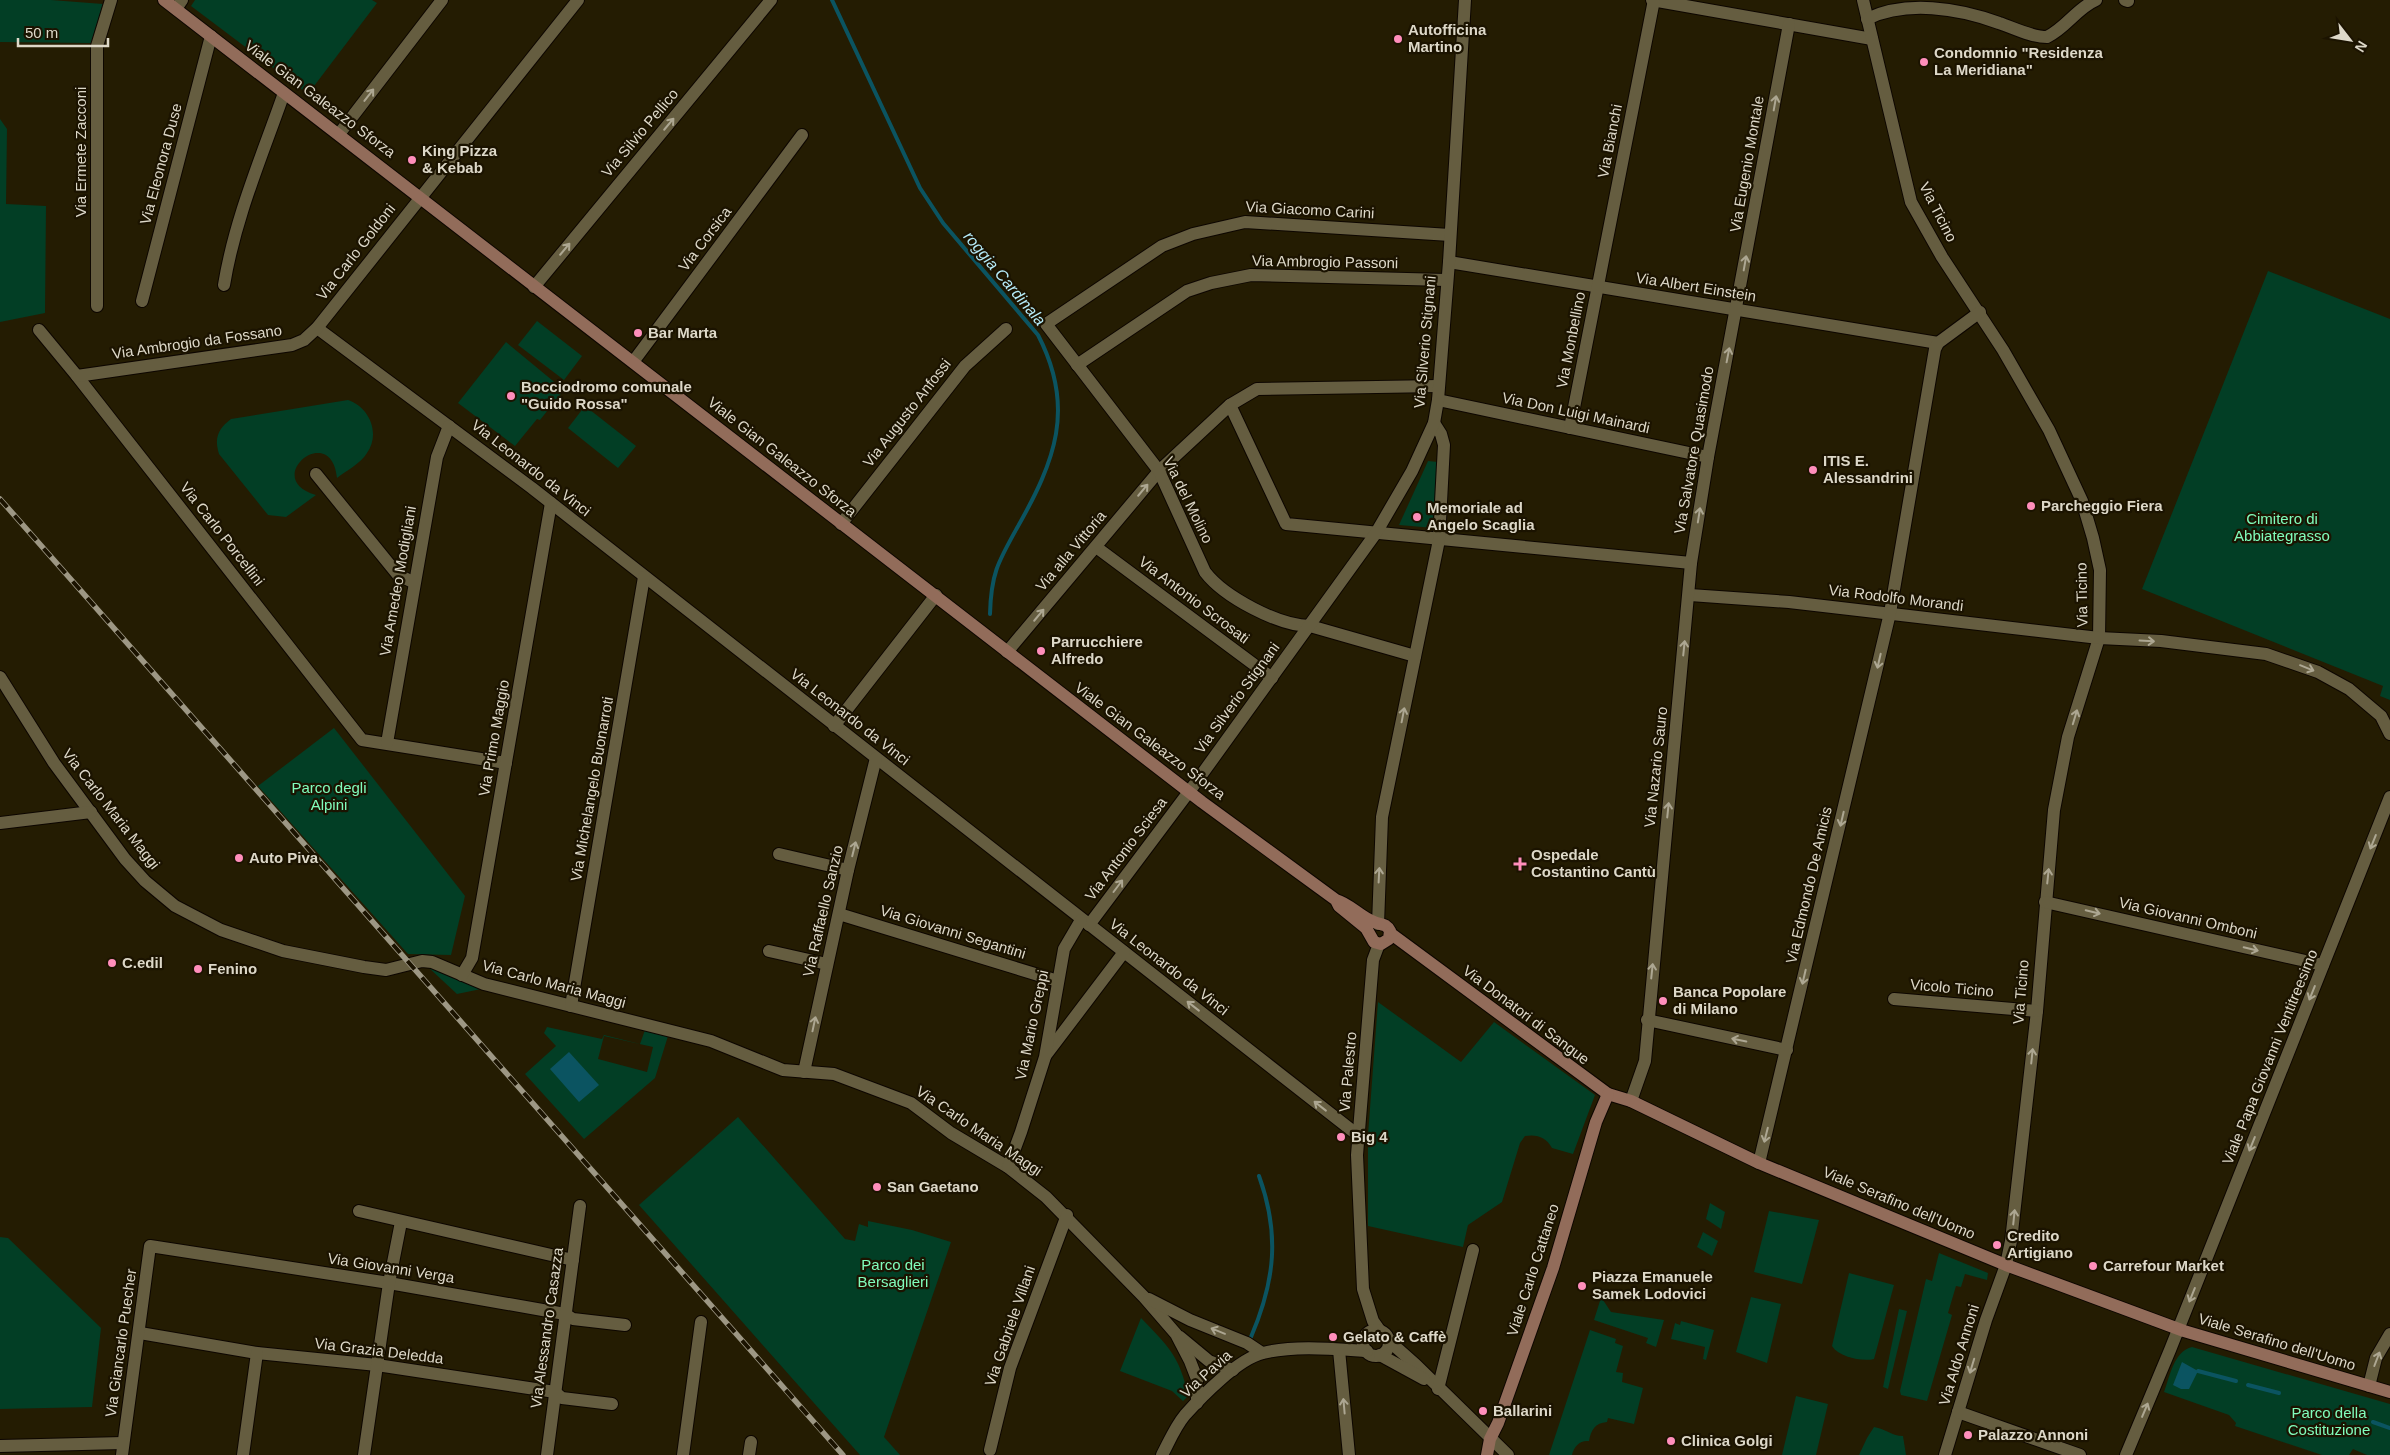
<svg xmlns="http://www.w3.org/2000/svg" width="2390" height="1455" viewBox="0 0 2390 1455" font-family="Helvetica,sans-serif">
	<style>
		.green { fill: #023e25; fill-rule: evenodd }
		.water { fill: #0b5461 }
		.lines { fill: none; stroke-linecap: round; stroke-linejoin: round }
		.stream { stroke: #0b5461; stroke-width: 4 }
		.street-casing { stroke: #0d0600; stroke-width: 14 }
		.secondary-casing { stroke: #0d0600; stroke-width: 14 }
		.street { stroke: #655d40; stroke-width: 12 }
		.secondary { stroke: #926c5a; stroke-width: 12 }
		.rail-casing { stroke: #9d9784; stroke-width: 5.5 }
		.rail { stroke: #1b1300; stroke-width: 4; stroke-dasharray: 11; stroke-linecap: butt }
		.oneway { stroke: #ada792 }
		.poi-dot { fill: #ff8ebb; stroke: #1b1300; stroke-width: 2 }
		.labels { text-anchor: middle; stroke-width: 4.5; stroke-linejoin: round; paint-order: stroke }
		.poi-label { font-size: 15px; font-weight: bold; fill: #ddd8c8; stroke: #1b1300; text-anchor: start }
		.street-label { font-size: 15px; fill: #ddd8c8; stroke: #1b1300 }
		.park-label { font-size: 15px; fill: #80fcbb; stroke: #1b1300 }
		.water-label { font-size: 16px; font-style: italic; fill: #b6ecf9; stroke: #1b1300 }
	</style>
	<rect width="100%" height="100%" fill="#241c02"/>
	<g class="green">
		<path d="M0,0H51L103,4L91,43L0,42Z"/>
		<path d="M195,0H372L377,3L308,94L191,6Z"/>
		<path d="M0,119L7,129L6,204L46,206L45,313L0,322Z"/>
		<path d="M2268,271L2390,319V700L2380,696L2383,686L2142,589Z"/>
		<path d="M537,321L582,356L564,380L518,345Z"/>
		<path d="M506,342L564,390L540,420L537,419L515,446L458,403Z"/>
		<path d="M348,400C369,407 381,433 367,453C361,463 346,471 337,478C331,420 260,479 316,495L286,517L268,515L219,454C214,438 218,429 231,419Z"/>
		<path d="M585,406L636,446L618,468L568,428Z"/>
		<path d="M1428,461L1438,462L1434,528L1399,525Z"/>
		<path d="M334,728L465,896L451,955L408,954L258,786Z"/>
		<path d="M428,967L481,989L457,994Z"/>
		<path d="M1378,1002L1461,1062L1494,1022L1595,1095L1573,1154L1552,1148C1546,1137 1537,1134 1525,1136L1520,1143L1502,1202L1468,1225L1463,1247L1368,1226V1135Z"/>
		<path d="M547,1027L602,1039L604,1035L640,1044L645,1030L668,1036L655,1078L584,1139L525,1074L556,1046L544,1033ZM604,1036L653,1047L647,1072L598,1059Z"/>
		<path d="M738,1117L845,1239L855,1241L859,1224L868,1227V1221L912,1230L951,1242L884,1437L900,1455H860L639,1205Z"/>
		<path d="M1710,1203L1725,1212L1721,1229L1706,1219Z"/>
		<path d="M1769,1211L1819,1220L1802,1284L1754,1272Z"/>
		<path d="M1703,1232L1718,1241L1712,1256L1697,1247Z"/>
		<path d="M0,1237L8,1238L101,1328L92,1407L0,1409Z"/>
		<path d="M1939,1253L1988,1273L1987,1280L1965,1274L1961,1287L1956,1286L1948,1313L1952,1315L1927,1401L1901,1395L1900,1391L1926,1279L1932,1281Z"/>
		<path d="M1849,1273L1894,1285L1874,1359C1862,1362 1839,1357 1832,1346Z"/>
		<path d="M1604,1288L1603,1300L1611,1312L1664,1320L1656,1347L1646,1343L1648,1338L1594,1320Z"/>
		<path d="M1751,1297L1781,1304L1767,1363L1736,1352Z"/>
		<path d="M1899,1309L1907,1311L1888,1389L1883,1387Z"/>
		<path d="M1141,1318C1168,1346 1180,1356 1188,1396L1183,1401L1172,1391L1120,1371Z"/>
		<path d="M1681,1321L1714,1330L1706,1360L1703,1359L1705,1347L1671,1339L1675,1323L1680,1325Z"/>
		<path d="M1590,1330L1616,1339L1615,1343L1623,1346L1616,1372L1623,1373L1622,1382L1643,1388L1634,1424L1608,1418L1607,1422C1595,1423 1591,1430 1589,1441C1580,1440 1574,1446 1572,1455H1549Z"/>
		<path d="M2192,1347L2390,1404V1455H2367L2353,1449L2349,1455H2322L2235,1426L2236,1423L2229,1415L2164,1392C2170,1376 2174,1351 2192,1347Z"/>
		<path d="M1796,1396L1828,1404L1816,1455H1782Z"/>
		<path d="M1874,1427C1886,1429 1892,1436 1903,1436L1906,1455H1859L1867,1438Z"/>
	</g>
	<g class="water">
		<path d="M569,1052L599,1085L579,1102L550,1069Z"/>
		<path d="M2182,1362L2198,1371L2189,1389H2181L2173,1385Z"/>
	</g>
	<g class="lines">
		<g class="stream">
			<path d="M832,0L920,188L943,223L1038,335C1076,408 1055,461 1017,528C998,562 991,574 990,614"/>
			<path d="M1251,1337C1275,1281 1280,1234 1259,1176"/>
			<path d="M2198,1371L2236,1381"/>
			<path d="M2248,1385L2279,1393"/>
			<path d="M2373,1422L2390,1428"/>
		</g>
		<g class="street-casing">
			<g id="street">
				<path d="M1652,0L1872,39"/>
				<path d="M1863,0L1911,202L1942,257L2003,350L2049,430L2082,501L2093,538L2100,570L2099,638L2068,737L2054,810L2037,1011L2011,1241L2006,1265L1986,1320L1945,1455"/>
				<path d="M2125,0L2128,1"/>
				<path d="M176,9L182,0"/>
				<path d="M1867,19C1906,0 1958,8 1999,23C2014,28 2031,37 2047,37C2066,28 2077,8 2096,0"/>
				<path d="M339,134L442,0"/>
				<path d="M1449,262L1938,343"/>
				<path d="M224,285C235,218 262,156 284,93"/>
				<path d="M534,287L771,0"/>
				<path d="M142,301L211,36"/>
				<path d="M97,306V46L111,0"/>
				<path d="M317,328L532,488L1359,1136"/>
				<path d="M39,330L77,376L362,740L506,763"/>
				<path d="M633,362L802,135"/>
				<path d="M1077,365L1187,291L1211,283L1251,275L1446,280"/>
				<path d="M77,376L292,345L304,340L317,328L578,0"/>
				<path d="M1438,400L1708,457"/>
				<path d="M1230,405L1286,524L1691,563"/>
				<path d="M1570,428L1654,0"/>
				<path d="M316,474L398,575L413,582"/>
				<path d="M841,524L965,366L1006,329"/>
				<path d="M1096,547L1272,678"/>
				<path d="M1690,595L1789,602L2099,638L2161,641L2266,654L2318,672L2349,689L2381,716L2390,734"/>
				<path d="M1007,652L1159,471L1230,405L1257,389L1438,386"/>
				<path d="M1415,656L1310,626C1279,626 1224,597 1205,572L1159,471L1046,324L1162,246L1193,234L1245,222L1450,235"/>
				<path d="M0,677L54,763L125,859L145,881L175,906L221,930L283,951L364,967L386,970L422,961L432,962L484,984L711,1041L783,1070L834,1074L911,1103L951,1133L1008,1167L1046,1197L1144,1297L1176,1334L1190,1361L1197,1379V1403"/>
				<path d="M834,726L936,595"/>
				<path d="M387,743L437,457L449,426"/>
				<path d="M0,823L91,812"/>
				<path d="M779,854L848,870"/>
				<path d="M2045,902L2323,965"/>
				<path d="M839,914L1058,981"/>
				<path d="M1378,924L1382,817L1439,540L1444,445L1441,434L1434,423"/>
				<path d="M1089,925L1197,781L1376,533L1412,471L1434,423L1438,400L1449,262L1465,0"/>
				<path d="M1379,944L1373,960L1357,1155L1363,1289L1373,1321L1380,1331"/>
				<path d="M769,951L827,964"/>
				<path d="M462,975L472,958L551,503"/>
				<path d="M1894,999L2037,1011"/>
				<path d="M571,1006L644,577"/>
				<path d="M1647,1020L1787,1050"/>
				<path d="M1046,1055L1124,952"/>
				<path d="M804,1072L848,870L876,758"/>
				<path d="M1631,1101L1645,1061L1691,563L1708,457L1789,24"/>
				<path d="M1759,1163L1890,613L1935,349L1938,343L1980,312"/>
				<path d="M1008,1167L1021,1132L1045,1057L1064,949L1081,920"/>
				<path d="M359,1211L573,1260"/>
				<path d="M1149,1299L1190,1320L1247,1343L1262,1353"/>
				<circle cx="1376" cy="1343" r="13"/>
				<path d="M140,1333L257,1353L377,1365L555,1392L562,1398L612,1404"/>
				<path d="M1180,1337L1209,1361L1233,1370"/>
				<path d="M1389,1341L1416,1365L1508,1455"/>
				<path d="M1339,1350L1349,1455"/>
				<path d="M1380,1355L1424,1379"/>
				<path d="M2369,1386L2376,1358L2390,1334"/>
				<path d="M1438,1389L1473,1250"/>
				<path d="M1958,1412L2080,1455"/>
				<path d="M0,1446L123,1443"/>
				<path d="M990,1450L1010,1368L1067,1215"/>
				<path d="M122,1455L150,1246L389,1283L565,1314L573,1319L625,1325"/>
				<path d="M243,1455L257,1353"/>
				<path d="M364,1455L389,1283L401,1222"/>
				<path d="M547,1455L580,1206"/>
				<path d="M683,1455L701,1322"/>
				<path d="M749,1455L751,1442"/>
				<path d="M1162,1455C1169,1442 1175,1427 1185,1415C1202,1396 1238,1359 1263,1353C1295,1345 1334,1349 1367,1351"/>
				<path d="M2126,1455L2170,1350L2390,797"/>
			</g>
		</g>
		<g class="secondary-casing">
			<g id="secondary">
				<path d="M164,0L1202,802L1336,900C1350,904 1360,917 1374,922C1381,925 1386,923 1390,931L1389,939L1381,944L1374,942L1366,928L1339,906L1336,900"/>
				<path d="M1390,933L1608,1094L1631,1101L1759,1163L2006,1265L2184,1331L2390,1392"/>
				<path d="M1487,1455L1490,1439L1498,1423L1553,1268L1596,1122L1608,1094"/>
			</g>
		</g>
		<use href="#street" class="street"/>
		<use href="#secondary" class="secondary"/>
		<g class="rail-casing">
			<path id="rail" d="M0,499L843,1455"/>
		</g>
		<use href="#rail" class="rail"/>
	</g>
	<defs><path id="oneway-shaft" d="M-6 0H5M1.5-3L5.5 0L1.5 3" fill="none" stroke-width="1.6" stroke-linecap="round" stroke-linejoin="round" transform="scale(1.25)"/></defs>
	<g class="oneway">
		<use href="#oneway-shaft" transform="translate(369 95) rotate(-52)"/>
		<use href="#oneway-shaft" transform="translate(1775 103) rotate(-80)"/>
		<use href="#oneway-shaft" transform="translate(669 124) rotate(-50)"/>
		<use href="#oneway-shaft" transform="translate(565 249) rotate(-50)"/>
		<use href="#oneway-shaft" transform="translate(1745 263) rotate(-80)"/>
		<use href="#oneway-shaft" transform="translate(1728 355) rotate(-79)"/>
		<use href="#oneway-shaft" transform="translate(1143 490) rotate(-50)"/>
		<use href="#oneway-shaft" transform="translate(1699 515) rotate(-81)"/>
		<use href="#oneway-shaft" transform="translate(1039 615) rotate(-50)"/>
		<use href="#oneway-shaft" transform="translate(2147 641) rotate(3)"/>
		<use href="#oneway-shaft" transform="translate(1684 648) rotate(-84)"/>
		<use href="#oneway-shaft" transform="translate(1879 661) rotate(103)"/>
		<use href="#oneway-shaft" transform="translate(2307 668) rotate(22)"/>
		<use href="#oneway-shaft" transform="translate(1403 715) rotate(-79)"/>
		<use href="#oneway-shaft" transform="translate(2075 717) rotate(-73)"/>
		<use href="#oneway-shaft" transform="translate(1668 810) rotate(-84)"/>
		<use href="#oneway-shaft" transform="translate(1842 819) rotate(103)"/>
		<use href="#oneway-shaft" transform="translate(2373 842) rotate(112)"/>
		<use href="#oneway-shaft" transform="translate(854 849) rotate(-76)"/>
		<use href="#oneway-shaft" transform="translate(1379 875) rotate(-87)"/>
		<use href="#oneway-shaft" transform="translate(2048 876) rotate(-84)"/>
		<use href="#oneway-shaft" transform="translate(1118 886) rotate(-53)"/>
		<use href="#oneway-shaft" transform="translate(2093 912) rotate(13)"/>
		<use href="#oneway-shaft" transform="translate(2251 949) rotate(13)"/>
		<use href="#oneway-shaft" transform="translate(1652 971) rotate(-84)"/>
		<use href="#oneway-shaft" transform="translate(1804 977) rotate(103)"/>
		<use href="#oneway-shaft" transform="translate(2312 993) rotate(112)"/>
		<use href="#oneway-shaft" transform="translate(1193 1006) rotate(-142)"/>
		<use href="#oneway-shaft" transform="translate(814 1024) rotate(-78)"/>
		<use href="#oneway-shaft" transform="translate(1739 1040) rotate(-168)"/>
		<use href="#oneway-shaft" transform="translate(2032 1056) rotate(-84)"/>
		<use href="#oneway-shaft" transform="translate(1320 1106) rotate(-142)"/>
		<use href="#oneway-shaft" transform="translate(1766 1135) rotate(104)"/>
		<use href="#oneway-shaft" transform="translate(2252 1144) rotate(112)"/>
		<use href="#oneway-shaft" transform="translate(2014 1217) rotate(-84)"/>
		<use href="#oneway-shaft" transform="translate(2192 1295) rotate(112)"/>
		<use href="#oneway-shaft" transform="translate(1218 1331) rotate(-158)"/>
		<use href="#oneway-shaft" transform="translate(2377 1359) rotate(-69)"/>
		<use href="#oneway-shaft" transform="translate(1972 1366) rotate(107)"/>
		<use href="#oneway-shaft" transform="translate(1344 1406) rotate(-95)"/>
		<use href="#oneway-shaft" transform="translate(2145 1410) rotate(-67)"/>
	</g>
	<g class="poi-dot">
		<circle cx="1398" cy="39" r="5"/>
		<circle cx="1924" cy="62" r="5"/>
		<circle cx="412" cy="160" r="5"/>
		<circle cx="638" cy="333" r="5"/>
		<circle cx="511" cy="396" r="5"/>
		<circle cx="1813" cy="470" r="5"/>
		<circle cx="2031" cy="506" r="5"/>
		<circle cx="1417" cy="517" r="5"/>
		<circle cx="1041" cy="651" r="5"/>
		<circle cx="239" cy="858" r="5"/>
		<path d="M1517.5 856.5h5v5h5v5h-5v5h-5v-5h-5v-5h5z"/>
		<circle cx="112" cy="963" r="5"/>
		<circle cx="198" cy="969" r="5"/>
		<circle cx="1663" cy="1001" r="5"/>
		<circle cx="1341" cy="1137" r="5"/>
		<circle cx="877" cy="1187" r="5"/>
		<circle cx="1997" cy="1245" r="5"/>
		<circle cx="2093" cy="1266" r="5"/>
		<circle cx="1582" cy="1286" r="5"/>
		<circle cx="1333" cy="1337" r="5"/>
		<circle cx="1483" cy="1411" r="5"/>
		<circle cx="1968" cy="1435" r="5"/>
		<circle cx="1671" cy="1441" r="5"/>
	</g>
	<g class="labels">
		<g class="poi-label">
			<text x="1408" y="35">Autofficina<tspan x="1408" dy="17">Martino</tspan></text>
			<text x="1934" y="58">Condomnio "Residenza<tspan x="1934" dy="17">La Meridiana"</tspan></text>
			<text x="422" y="156">King Pizza<tspan x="422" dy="17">&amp; Kebab</tspan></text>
			<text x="648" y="338">Bar Marta</text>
			<text x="521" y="392">Bocciodromo comunale<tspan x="521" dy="17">"Guido Rossa"</tspan></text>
			<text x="1823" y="466">ITIS E.<tspan x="1823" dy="17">Alessandrini</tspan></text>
			<text x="2041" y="511">Parcheggio Fiera</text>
			<text x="1427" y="513">Memoriale ad<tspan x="1427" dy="17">Angelo Scaglia</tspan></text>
			<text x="1051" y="647">Parrucchiere<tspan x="1051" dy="17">Alfredo</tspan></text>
			<text x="1531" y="860">Ospedale<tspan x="1531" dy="17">Costantino Cantù</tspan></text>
			<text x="249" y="863">Auto Piva</text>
			<text x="122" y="968">C.edil</text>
			<text x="208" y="974">Fenino</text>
			<text x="1673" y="997">Banca Popolare<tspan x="1673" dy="17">di Milano</tspan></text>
			<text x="1351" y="1142">Big 4</text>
			<text x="887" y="1192">San Gaetano</text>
			<text x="2007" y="1241">Credito<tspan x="2007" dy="17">Artigiano</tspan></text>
			<text x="2103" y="1271">Carrefour Market</text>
			<text x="1592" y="1282">Piazza Emanuele<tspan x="1592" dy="17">Samek Lodovici</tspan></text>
			<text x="1343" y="1342">Gelato &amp; Caffè</text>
			<text x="1493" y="1416">Ballarini</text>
			<text x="1978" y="1440">Palazzo Annoni</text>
			<text x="1681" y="1446">Clinica Golgi</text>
		</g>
		<g class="street-label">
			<text transform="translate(320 99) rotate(37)" y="5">Viale Gian Galeazzo Sforza</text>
			<text transform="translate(640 133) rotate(-50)" y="5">Via Silvio Pellico</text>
			<text transform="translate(1610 141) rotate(-79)" y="5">Via Bianchi</text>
			<text transform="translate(81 152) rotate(-90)" y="5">Via Ermete Zacconi</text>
			<text transform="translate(161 164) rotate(-75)" y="5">Via Eleonora Duse</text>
			<text transform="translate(1747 164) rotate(-80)" y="5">Via Eugenio Montale</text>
			<text transform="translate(1310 210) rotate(3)" y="5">Via Giacomo Carini</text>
			<text transform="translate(1938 212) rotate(63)" y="5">Via Ticino</text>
			<text transform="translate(705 239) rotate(-53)" y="5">Via Corsica</text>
			<text transform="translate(356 252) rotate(-52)" y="5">Via Carlo Goldoni</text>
			<text transform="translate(1325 262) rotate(1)" y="5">Via Ambrogio Passoni</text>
			<text transform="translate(1696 287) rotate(9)" y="5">Via Albert Einstein</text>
			<text transform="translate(1571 340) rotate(-79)" y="5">Via Monbellino</text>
			<text transform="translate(197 342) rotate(-8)" y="5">Via Ambrogio da Fossano</text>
			<text transform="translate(1425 342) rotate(-85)" y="5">Via Silverio Stignani</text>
			<text transform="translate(907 413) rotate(-52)" y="5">Via Augusto Anfossi</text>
			<text transform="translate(1576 413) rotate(12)" y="5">Via Don Luigi Mainardi</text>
			<text transform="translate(1694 450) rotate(-80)" y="5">Via Salvatore Quasimodo</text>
			<text transform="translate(782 457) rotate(38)" y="5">Viale Gian Galeazzo Sforza</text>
			<text transform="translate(531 468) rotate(38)" y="5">Via Leonardo da Vinci</text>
			<text transform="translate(1188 500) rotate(64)" y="5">Via del Molino</text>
			<text transform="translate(222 534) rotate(52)" y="5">Via Carlo Porcellini</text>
			<text transform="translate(1071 551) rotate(-50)" y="5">Via alla Vittoria</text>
			<text transform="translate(398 581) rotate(-80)" y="5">Via Amedeo Modigliani</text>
			<text transform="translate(2082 595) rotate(-91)" y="5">Via Ticino</text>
			<text transform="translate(1896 598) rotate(7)" y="5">Via Rodolfo Morandi</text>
			<text transform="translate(1194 600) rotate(37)" y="5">Via Antonio Scrosati</text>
			<text transform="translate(1237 698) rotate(-54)" y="5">Via Silverio Stignani</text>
			<text transform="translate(850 717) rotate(38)" y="5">Via Leonardo da Vinci</text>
			<text transform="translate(494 738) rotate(-80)" y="5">Via Primo Maggio</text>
			<text transform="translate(1150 741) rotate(37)" y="5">Viale Gian Galeazzo Sforza</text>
			<text transform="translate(1656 767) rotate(-84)" y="5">Via Nazario Sauro</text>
			<text transform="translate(592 789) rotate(-80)" y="5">Via Michelangelo Buonarroti</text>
			<text transform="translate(111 809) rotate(52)" y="5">Via Carlo Maria Maggi</text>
			<text transform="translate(1126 849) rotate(-53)" y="5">Via Antonio Sciesa</text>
			<text transform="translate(1809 885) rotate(-77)" y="5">Via Edmondo De Amicis</text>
			<text transform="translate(823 911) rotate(-77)" y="5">Via Raffaello Sanzio</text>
			<text transform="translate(2188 918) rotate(13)" y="5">Via Giovanni Omboni</text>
			<text transform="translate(953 932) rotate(17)" y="5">Via Giovanni Segantini</text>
			<text transform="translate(1169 967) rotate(38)" y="5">Via Leonardo da Vinci</text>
			<text transform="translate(554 984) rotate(15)" y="5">Via Carlo Maria Maggi</text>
			<text transform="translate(1952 988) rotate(5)" y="5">Vicolo Ticino</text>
			<text transform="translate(2021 992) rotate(-85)" y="5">Via Ticino</text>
			<text transform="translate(1526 1015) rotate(37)" y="5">Via Donatori di Sangue</text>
			<text transform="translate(1032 1025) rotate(-78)" y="5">Via Mario Greppi</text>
			<text transform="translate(2270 1057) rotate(-68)" y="5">Viale Papa Giovanni Ventitreesimo</text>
			<text transform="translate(1348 1072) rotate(-85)" y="5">Via Palestro</text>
			<text transform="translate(979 1131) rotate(34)" y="5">Via Carlo Maria Maggi</text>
			<text transform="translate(1899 1203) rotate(23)" y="5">Viale Serafino dell'Uomo</text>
			<text transform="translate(391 1268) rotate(9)" y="5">Via Giovanni Verga</text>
			<text transform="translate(1533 1270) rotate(-72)" y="5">Viale Carlo Cattaneo</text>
			<text transform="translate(1010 1326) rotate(-71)" y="5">Via Gabriele Villani</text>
			<text transform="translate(547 1328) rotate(-82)" y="5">Via Alessandro Casazza</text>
			<text transform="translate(2277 1342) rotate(17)" y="5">Viale Serafino dell'Uomo</text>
			<text transform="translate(121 1343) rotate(-82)" y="5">Via Giancarlo Puecher</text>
			<text transform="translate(379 1351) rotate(7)" y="5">Via Grazia Deledda</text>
			<text transform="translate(1959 1355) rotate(-73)" y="5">Via Aldo Annoni</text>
			<text transform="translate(1206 1374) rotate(-42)" y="5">Via Pavia</text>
		</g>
		<g class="park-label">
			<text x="2282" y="524">Cimitero di<tspan x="2282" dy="17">Abbiategrasso</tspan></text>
			<text x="329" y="793">Parco degli<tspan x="329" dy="17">Alpini</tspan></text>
			<text x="893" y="1270">Parco dei<tspan x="893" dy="17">Bersaglieri</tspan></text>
			<text x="2329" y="1418">Parco della<tspan x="2329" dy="17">Costituzione</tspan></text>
		</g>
		<g class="water-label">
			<text transform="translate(1005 278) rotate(50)" y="6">roggia Cardinala</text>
		</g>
	</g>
	<g transform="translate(2350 40) rotate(121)" stroke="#1b1300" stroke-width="4" paint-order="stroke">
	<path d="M0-4L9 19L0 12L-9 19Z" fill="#ddd8c8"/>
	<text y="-8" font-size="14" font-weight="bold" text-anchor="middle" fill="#ddd8c8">N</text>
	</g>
	<path d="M18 38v8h90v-8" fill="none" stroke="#ddd8c8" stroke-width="2.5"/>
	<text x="25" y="38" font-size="15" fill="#ddd8c8" stroke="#1b1300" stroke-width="4" paint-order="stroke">50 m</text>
</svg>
